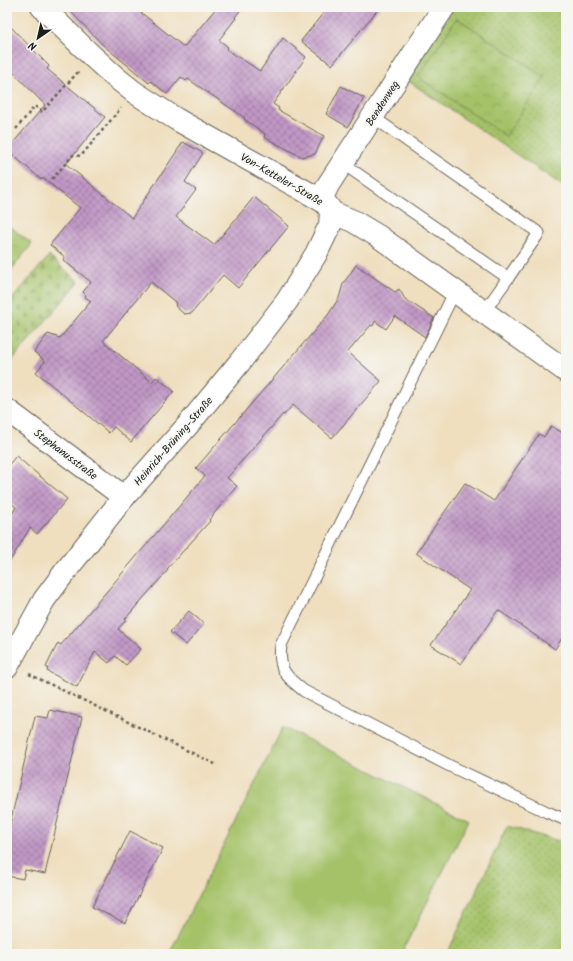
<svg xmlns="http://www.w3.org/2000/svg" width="573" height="961" viewBox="0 0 573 961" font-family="Kalam,sans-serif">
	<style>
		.grass { fill: url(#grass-dots); stroke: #606f42 }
		.cemetery { fill: url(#cemetery-stones); stroke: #606f42 }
		.park { fill: url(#park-crowns); stroke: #606f42 }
		.pitch { fill: #a5c269; stroke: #606f42 }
		.building { fill: url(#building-cross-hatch) }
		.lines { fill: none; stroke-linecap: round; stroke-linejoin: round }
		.service-casing { stroke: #666055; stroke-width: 13 }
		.minor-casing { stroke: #666055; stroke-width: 24 }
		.tertiary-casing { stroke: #666055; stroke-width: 24 }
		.path { stroke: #666055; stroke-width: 2.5; stroke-dasharray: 3 3; stroke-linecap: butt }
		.service { stroke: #fff; stroke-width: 11 }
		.minor { stroke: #fff; stroke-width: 22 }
		.tertiary { stroke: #fff; stroke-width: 22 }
		.labels { text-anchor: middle; stroke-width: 3.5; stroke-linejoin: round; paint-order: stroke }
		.street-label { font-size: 11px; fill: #1c1c1c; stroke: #f6f6f2 }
	</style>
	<defs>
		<pattern id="grass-dots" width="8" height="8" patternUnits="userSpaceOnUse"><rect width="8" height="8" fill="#a5c269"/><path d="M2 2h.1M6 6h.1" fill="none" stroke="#8da65a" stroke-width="1.8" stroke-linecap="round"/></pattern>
		<pattern id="cemetery-stones" width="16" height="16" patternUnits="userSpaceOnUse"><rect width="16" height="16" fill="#a5c269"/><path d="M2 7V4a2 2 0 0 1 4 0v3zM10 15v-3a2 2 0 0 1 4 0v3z" fill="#8da65a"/></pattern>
		<pattern id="park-crowns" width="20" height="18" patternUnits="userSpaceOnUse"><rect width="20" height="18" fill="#a5c269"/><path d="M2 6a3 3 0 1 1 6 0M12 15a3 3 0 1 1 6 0" fill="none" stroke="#8da65a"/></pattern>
		<pattern id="building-cross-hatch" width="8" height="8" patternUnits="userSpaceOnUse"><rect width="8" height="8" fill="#c198c6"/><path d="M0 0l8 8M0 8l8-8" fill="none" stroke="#9c7ba0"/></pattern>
	</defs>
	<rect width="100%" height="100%" fill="#f6f6f2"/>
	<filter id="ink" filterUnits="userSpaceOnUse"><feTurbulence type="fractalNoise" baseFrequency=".025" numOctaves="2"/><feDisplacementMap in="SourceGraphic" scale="8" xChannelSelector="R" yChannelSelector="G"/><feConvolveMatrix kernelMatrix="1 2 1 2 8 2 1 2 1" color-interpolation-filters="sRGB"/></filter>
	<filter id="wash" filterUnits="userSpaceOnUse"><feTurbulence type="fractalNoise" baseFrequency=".012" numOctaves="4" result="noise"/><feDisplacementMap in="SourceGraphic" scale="16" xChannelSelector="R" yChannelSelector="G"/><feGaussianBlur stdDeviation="0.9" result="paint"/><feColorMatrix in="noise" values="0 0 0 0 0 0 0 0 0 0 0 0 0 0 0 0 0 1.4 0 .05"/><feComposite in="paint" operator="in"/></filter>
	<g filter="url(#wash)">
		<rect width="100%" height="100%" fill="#efdfbf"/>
		<g class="grass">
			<path d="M455,7H566V188L404,78Z"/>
			<path d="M507,826L566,843V954H447Z"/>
		</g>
		<path class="cemetery" d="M49,256L79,282L7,366V305Z"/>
		<g class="park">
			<path d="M457,18L545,77L506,136L418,77Z"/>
			<path d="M7,224L32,244L7,275Z"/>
		</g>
		<path class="pitch" d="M283,727L469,820L401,954H169Z"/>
		<g id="blocks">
			<g class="building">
				<path d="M66,7H134L184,47L217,7H243L235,17L236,18L219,40L228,47L226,49L260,71L283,38L306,57L273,104L279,108L278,110L324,136L315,154L302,157L264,137L265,134L244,119L245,118L188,79L186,81L181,77L167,94L151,81L149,83L103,45Z"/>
				<path d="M328,7H380L332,65L301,41Z"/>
				<path d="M7,23L49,66L47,69L105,117L66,164L132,218L183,142L203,153L185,182L196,190L176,217L214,245L254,197L289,226L238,288L223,275L192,313L184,314L176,307L175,302L151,282L103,341L152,382L156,377L174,391L131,442L114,427L109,433L36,372L45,361L34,352L48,334L60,338L91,301L85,297L86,295L83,292L91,282L63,260L65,257L50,245L80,208L43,178L42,180L7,150L45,105L7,66Z"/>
				<path d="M341,86L364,98L348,127L326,114Z"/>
				<path d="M356,265L395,292L399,289L405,299L434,318L425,337L395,316L386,329L375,321L373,326L371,325L348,352L381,381L332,438L293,405L284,415L283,414L227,478L237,486L216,511L209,520L210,521L167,569L168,570L125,619L126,620L118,629L141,649L126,665L115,656L109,663L95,652L77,687L47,671L48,668L46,667L58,643L61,645L205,476L196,468L328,315L339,298L343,284Z"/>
				<path d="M551,426L566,435V632L555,649L498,610L461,664L431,645L470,590L416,553L465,483L494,501L539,434L544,437Z"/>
				<path d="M16,456L67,499L37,534L30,528L7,566V523L16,507L7,500V467Z"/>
				<path d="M189,611L204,624L186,645L170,632Z"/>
				<path d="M50,710L82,717L45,874L25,870L23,879L7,876V837L35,716L48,718Z"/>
				<path d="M130,831L163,848L125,923L92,907Z"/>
			</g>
		</g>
	</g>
	<g filter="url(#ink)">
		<use href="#blocks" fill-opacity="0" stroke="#666055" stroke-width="1"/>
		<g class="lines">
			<g class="service-casing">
				<g id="service">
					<path d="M342,163L508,278L539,233L373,117"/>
					<path d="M455,291L281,645C278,669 285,676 304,691L448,765L547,812L566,820"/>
					<path d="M484,312L508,278"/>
				</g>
			</g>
			<g class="minor-casing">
				<g id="minor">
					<path d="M321,200L328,185L444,7"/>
					<path d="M331,212L353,221L378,236L566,371"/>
				</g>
			</g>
			<g class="tertiary-casing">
				<g id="tertiary">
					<path d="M7,410L124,497"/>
					<path d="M7,667L44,600L64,573L124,497L188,425L240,362L287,301L316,254L330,225L331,212L328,206L321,200L176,119L134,92L114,76L92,56L42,7"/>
				</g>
			</g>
			<g class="path">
				<path d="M16,129L35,106L42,112L78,72"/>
				<path d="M52,179L73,155L81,156L121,108"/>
				<path d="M29,674L215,764"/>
			</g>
			<use href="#service" class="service"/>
			<use href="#minor" class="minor"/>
			<use href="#tertiary" class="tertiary"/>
		</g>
	</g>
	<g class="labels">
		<g class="street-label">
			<text transform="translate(382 103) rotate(-57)" y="4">Bendenweg</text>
			<text transform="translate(282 179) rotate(30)" y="4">Von-Ketteler-Straße</text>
			<text transform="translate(173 441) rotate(-49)" y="4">Heinrich-Brüning-Straße</text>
			<text transform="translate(66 454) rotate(37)" y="4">Stephanusstraße</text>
		</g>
	</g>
	<rect width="573" height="961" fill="none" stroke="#f6f6f2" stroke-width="24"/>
	<g transform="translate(38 38) rotate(214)" stroke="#f6f6f2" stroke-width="3" paint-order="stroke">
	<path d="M0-3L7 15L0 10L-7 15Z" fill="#1c1c1c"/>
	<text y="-6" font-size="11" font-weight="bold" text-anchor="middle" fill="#1c1c1c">N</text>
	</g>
</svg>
